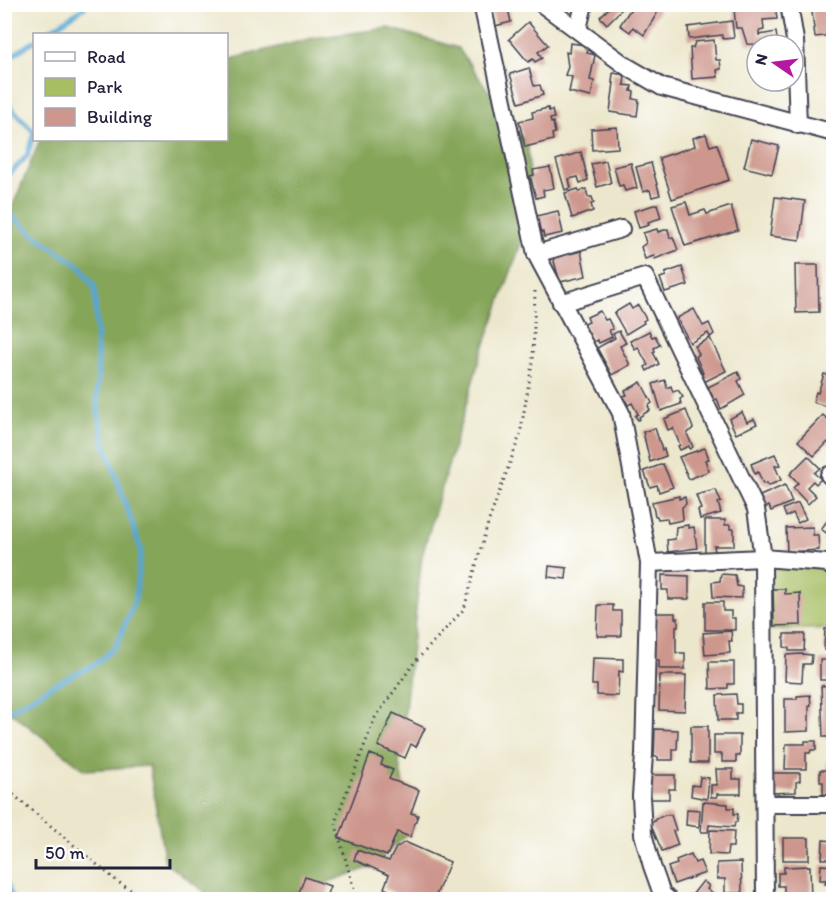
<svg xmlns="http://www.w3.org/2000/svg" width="838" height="904" viewBox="0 0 838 904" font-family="Itim,sans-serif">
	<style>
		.green { fill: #a7be63; stroke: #64704f; stroke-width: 1.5 }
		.forest { fill: #85a559; stroke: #54644a; stroke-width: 1.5 }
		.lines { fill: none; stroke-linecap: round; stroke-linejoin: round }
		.stream { stroke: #57a6d0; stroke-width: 5 }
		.building { fill: #cd978d }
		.street-casing { stroke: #404051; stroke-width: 20 }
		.path { stroke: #404051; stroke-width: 3; stroke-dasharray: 1.5 4.5; stroke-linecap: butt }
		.street { stroke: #fff; stroke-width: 16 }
	</style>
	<rect width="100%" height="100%" fill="#fff"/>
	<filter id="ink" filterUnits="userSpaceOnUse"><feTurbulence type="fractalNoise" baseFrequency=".0167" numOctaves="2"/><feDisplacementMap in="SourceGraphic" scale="12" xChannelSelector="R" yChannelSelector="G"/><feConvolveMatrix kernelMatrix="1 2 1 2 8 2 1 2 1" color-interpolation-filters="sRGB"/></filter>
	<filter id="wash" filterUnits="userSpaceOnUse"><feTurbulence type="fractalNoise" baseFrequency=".008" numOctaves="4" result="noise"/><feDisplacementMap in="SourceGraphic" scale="24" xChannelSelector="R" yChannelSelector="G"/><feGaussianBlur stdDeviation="1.35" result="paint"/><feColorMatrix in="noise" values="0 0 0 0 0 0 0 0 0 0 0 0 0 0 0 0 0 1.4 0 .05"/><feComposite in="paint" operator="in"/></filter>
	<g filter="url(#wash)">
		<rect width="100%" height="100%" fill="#ece7cc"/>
		<path class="green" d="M763,558L833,569V628L763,630Z"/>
		<path class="forest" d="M389,28L458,48L528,147L531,216L480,357L422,556L399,763L412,830L371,867L291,895L214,899L165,862L149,766L85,770L5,708L4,227L40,140H226L227,60L313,38Z"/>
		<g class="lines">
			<g class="stream">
				<path d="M44,34L84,8V4"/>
				<path d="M4,61L34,41"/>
				<path d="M4,100L34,132L27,156L4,180"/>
				<path d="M4,204L6,211L36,236L81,267L95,288L98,381C95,400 100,419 103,437L141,550L135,600L116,646L96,664L51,686L4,714"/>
				<path d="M4,876L12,900"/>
			</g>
		</g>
		<g id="blocks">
			<g class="building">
				<path d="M490,4H507L511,22L495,26Z"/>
				<path d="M613,4H620L623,8L607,24L600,17Z"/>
				<path d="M634,4H652L659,10L644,35L633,27L630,32L620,25Z"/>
				<path d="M769,4H775L777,19L763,20L764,30L759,31V35L776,32L778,45L747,44L742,28H736L734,9Z"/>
				<path d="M811,4H826L827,7L830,5L834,35L815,37Z"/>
				<path d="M732,21L734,38L723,39L722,35L689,39L688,27Z"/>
				<path d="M528,22L548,45L538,52L542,58L535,62L533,59L528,62L509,39Z"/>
				<path d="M714,40L716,60H720L721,69L717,70L718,77L692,79L690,48H693L695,42Z"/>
				<path d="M570,43L585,45V47L588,48L587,53L595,55L590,80L594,81L591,97L569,92L572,77L565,75L568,67L566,52L569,53Z"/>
				<path d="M529,68L534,86L540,85L543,95L519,103L510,74Z"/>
				<path d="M613,73L625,75L624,85L632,86L631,91L634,92L633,99L639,100L637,116L610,112L614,83H612Z"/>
				<path d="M548,108L549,111L552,110L554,118L550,119L551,123L553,122L555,133L552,134L553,140L525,147L519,121L533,118L532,112Z"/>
				<path d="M617,127L618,148L592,150L591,129Z"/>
				<path d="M706,134L710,146L717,144L729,180L672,199L659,158L695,146L693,138Z"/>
				<path d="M751,139L779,146L772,174L744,167Z"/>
				<path d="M581,152L588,180L580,183L578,177L569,179L571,188L565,190L556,160Z"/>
				<path d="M606,161L611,183L597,187L591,164Z"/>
				<path d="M631,163L637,188L625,191L623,185L619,186L614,167Z"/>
				<path d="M651,163L660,195L652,197L650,190L643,192L636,167Z"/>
				<path d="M550,167L554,188L543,190L544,196L536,198L530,176L534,175L533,170Z"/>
				<path d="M578,189L579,192L586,189L588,197H592L594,203L591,204L593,211L572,218L565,193Z"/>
				<path d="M775,197L805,201L800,240L770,236Z"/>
				<path d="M686,202L690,215L705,210L707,214L731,206L738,230L685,246L672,206Z"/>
				<path d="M657,204L661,218L648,222L649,225L639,228L634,211Z"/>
				<path d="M558,211L563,233L544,237L543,232H540L536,216Z"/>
				<path d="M657,229L658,232L668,229L670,238L673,237L678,250L655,259L654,256L645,259L641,247L646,243L643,233Z"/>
				<path d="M581,251L586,276L560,282L553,258Z"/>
				<path d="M795,265H818L819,312L796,313Z"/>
				<path d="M682,267L688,285L665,292L660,278L666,276L665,273Z"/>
				<path d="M629,304L632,309L638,305L646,319L643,321L644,323L626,334L614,313Z"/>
				<path d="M694,309L703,326L709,323L714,334L710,337L708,333L690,343L677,318Z"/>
				<path d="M600,311L605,320L608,319L613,329L609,330L612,337L599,343L597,340L593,342L584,324L589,322L587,317Z"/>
				<path d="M619,331L626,343L620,346L630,365L612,375L597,348L615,338L613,334Z"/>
				<path d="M649,331L652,337L655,336L660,345L654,348L655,351L653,352L659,364L647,371L645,367L648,365L638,347L635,349L630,341Z"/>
				<path d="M710,338L726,371L704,382L700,374L703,373L696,357L699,354L695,346Z"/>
				<path d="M738,372L741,379L738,381L745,395L721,409L717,399L714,400L708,387Z"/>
				<path d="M824,374L834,377V409L813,402L816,392L818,393Z"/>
				<path d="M665,380L667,388L671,386L673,392L678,390L683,397L680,399L681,404L661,411L653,384Z"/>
				<path d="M641,382L652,403L648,406L650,410L639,417L640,419L638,420L635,416L638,414L632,403L628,405L623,396L627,395L625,391Z"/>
				<path d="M686,410L693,428L687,434L693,447L690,449L689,446L680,450L678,446L680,445L673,428L668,430L664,419Z"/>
				<path d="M742,412L747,422L754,419L757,424L736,434L729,419Z"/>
				<path d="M823,415L834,425V444L832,446L828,442L814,456L798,441Z"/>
				<path d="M655,428L662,450L664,449L666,456L650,462L643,432Z"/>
				<path d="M705,448L709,459L705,460L709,471L689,479L679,457Z"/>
				<path d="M775,454L780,465L775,466L781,480L768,486L766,483L763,484L758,472L755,474L751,464Z"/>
				<path d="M808,456L820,468L814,473L821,479L816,484L813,481L807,487L816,496L808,504L793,488L798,483L790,474Z"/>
				<path d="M663,464L673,487L659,492L657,485L650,487L644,471Z"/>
				<path d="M785,485L792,502L771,511L769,506L765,508L760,496Z"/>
				<path d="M716,490L721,502L718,503L721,513L700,519L698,510L701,509L696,495Z"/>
				<path d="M679,496V499L685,497L686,504L682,507L683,520L668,523L667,518L658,519L657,516H655L652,502Z"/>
				<path d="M798,503L806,519L798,523L793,513L786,517L783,509Z"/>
				<path d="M834,512V547L831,545L833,542L827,538L829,535L821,529Z"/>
				<path d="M705,520H725V525H730V529H734V546H714L715,552H705Z"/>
				<path d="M688,525V528L694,527L697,548L668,552L667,540L675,539L676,527Z"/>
				<path d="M813,527V535H818L819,550L787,552L786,528Z"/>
				<path d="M549,566L567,568L566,579L548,577Z"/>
				<path d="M721,574L735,575L737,586L742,587V598L713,597L712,582L720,581Z"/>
				<path d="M662,575L689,576V599H668V590H662Z"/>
				<path d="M773,589H785V594L800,593L801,625L774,626Z"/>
				<path d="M705,602H723V611H731V618H735V630H705Z"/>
				<path d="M598,605H613V611H621V636H597Z"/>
				<path d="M656,613H675V618H678V626H676V653H685V669H659V660H653V629H656Z"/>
				<path d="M825,629H834V650H824Z"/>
				<path d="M731,631L732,641H729L730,653L705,655L703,633Z"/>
				<path d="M784,634H805L804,651H789V648L784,647Z"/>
				<path d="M801,654L812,655L811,664H803L802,682L785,681L786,655Z"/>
				<path d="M834,655V680H820V660H830V656Z"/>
				<path d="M593,658L623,659V672L619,671L618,696L597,695V685H592Z"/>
				<path d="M709,662H734V684H728V688L710,689Z"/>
				<path d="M660,675H686L685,711L659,710Z"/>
				<path d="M834,685V737H823L821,686Z"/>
				<path d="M736,694L737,704H741V713H736V720H718L717,695Z"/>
				<path d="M810,695L811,705L809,706V731L785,732V699H797V696Z"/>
				<path d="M393,713L425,728L416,747L411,744L405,758L378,746Z"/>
				<rect x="691" y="726" width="17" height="37"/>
				<path d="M655,729L678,730L677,749H673V760H658V757H654Z"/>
				<path d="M714,735H740V756H736V762H722V754H714Z"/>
				<path d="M805,741H816V750H811L810,753H806V769H785L786,744H805Z"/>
				<path d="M370,754L383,759L381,765L393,770L389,779L419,790L411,813L418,815L410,837L397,832L387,856L339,838Z"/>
				<path d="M827,763H834V792H831V795L823,794V782H820V770H827Z"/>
				<path d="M716,769H733V779H741V794H717V797H711V785H717Z"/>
				<path d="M772,773H800V781L796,782V792L772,793Z"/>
				<path d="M650,775H675V789H669V799H651Z"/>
				<path d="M700,777L709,778L707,799L691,796L692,785L699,786Z"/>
				<path d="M703,802L728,804V808H734V814H738L737,822H735L734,827L709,825L708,832H701Z"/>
				<path d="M687,809L700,810L699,827L686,825Z"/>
				<path d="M665,815H671L676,830L673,831L678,845L662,851L650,823L655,821V819Z"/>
				<path d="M710,830L734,831L733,847H728L727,855L709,854Z"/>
				<rect x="783" y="838" width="26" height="22"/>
				<path d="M823,840L834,841V859H822Z"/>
				<path d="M405,842L450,862L434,900H407L384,888L389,875L354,860L357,850L389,861L396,848Z"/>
				<path d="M691,854L695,863L700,861L705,873L674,884L668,867L677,864L676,860Z"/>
				<path d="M741,862L742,893H725V879H717V863Z"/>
				<path d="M821,865L834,866V884H825L826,880H820Z"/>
				<path d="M810,866L811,900H784V886H778V873H784V867Z"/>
				<path d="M305,877L330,886L326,897L319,895L317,900H296Z"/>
				<path d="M703,881L709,886L707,889L715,896L717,894L723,898L721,900H688Z"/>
			</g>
		</g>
	</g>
	<g filter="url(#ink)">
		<use href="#blocks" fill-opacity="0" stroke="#404051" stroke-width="1.5"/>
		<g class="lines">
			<g class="street-casing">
				<g id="street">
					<path d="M482,4L536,254L621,413L649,563L644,755L641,796L643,834L652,866L662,894L669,900"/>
					<path d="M542,4L626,66L662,87L834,133"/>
					<path d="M789,4L795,40L798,125"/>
					<path d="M578,29L584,4"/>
					<path d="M536,254L621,229"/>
					<path d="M561,303L645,277L756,509L763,558L765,900"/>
					<path d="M829,475L834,479"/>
					<path d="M649,563L763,558L827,563L834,569"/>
					<path d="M765,804H834"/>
				</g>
			</g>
			<g class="path">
				<path d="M4,787L118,882L146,900"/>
				<path d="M357,900L335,822L375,718L414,663L464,609L487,526L520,435L533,359L535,291"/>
			</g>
			<use href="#street" class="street"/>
		</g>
	</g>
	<rect width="838" height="904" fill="none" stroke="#fff" stroke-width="24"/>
	<rect x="33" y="33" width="195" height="108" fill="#ffffff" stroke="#a7a7b1" stroke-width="1.5"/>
	<rect x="45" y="52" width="30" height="9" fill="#ffffff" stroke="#a7a7b1" stroke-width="1.5"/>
	<text x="87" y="63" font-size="18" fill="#22223b">Road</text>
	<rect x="45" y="78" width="30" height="18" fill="#a7be63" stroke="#a7a7b1" stroke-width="1.5"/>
	<text x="87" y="93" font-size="18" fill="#22223b">Park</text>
	<rect x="45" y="108" width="30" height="18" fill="#cd978d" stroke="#a7a7b1" stroke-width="1.5"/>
	<text x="87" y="123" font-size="18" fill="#22223b">Building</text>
	<g transform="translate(775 63) rotate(284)"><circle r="28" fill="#ffffff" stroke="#a7a7b1" stroke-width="1.5"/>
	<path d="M0-4.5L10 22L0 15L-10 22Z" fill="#b5179e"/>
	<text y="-9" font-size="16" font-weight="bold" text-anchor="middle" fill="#22223b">N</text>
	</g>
	<path d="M36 859v9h134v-9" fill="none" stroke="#22223b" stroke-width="3"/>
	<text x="45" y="859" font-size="18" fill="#22223b" stroke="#ffffff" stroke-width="4.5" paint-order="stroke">50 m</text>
</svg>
